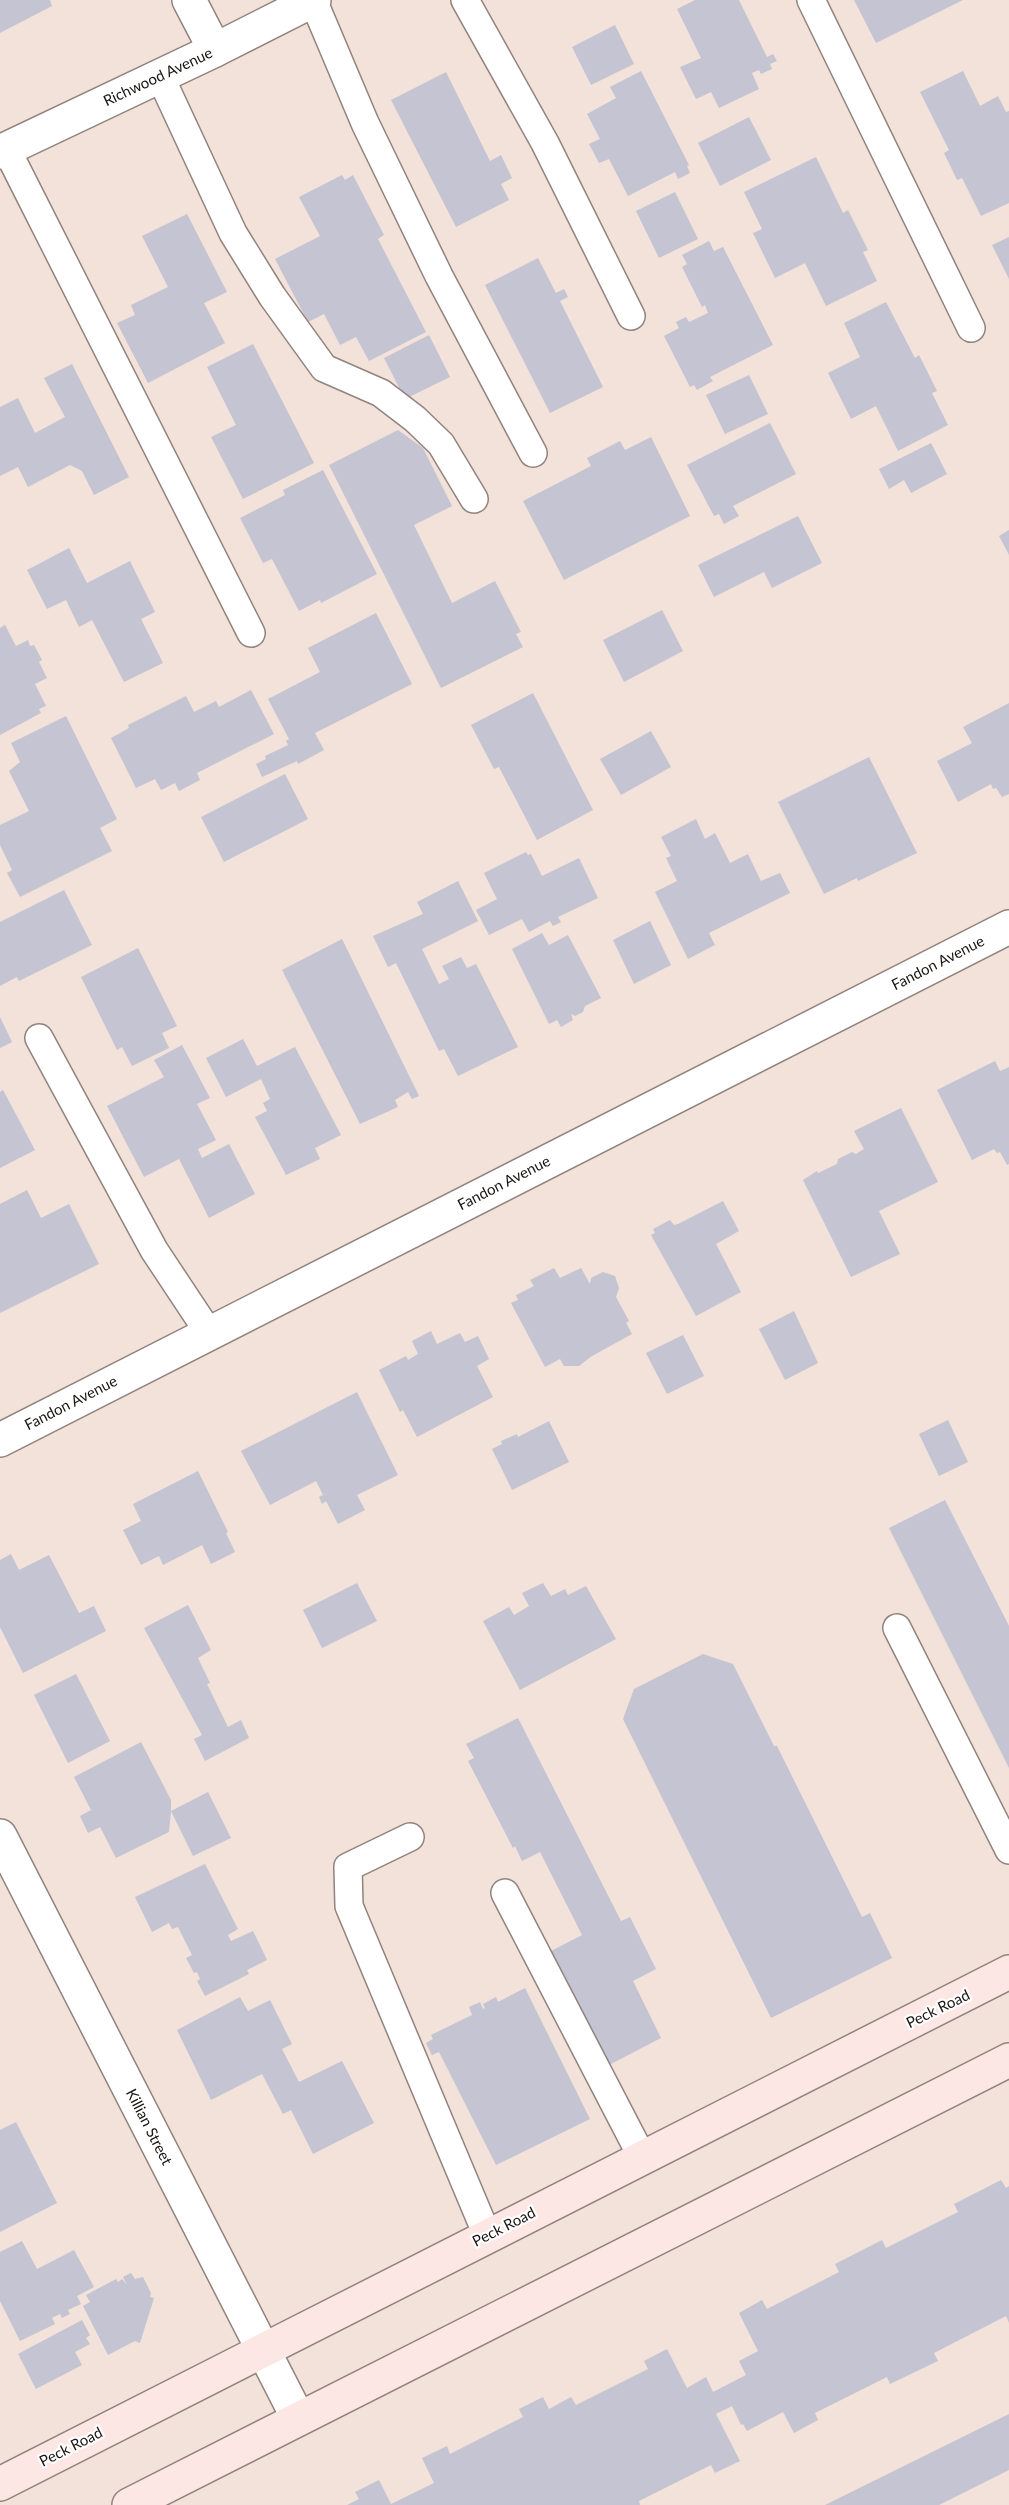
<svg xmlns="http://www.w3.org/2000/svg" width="1009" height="2505" viewBox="0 0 1009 2505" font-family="Lato,sans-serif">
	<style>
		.building { fill: #c4c4d2 }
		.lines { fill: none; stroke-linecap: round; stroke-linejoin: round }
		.service-casing { stroke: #91837d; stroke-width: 30 }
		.minor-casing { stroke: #91837d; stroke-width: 36 }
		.secondary-casing { stroke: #91837d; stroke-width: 36 }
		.service { stroke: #fff; stroke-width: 27 }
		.minor { stroke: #fff; stroke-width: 33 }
		.secondary { stroke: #fde7e4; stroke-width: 33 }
		.labels { text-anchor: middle; stroke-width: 4.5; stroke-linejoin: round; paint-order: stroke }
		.street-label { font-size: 15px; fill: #1a1513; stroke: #fff }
	</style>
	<rect width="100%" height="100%" fill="#f2e2da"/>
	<g class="building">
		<path d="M0,0H50L52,6L0,33Z"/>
		<path d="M695,0H739L767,57L773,54L777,61L770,64L772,69L761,74L759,70L752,73L759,89L719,108L711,92L696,99L680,67L701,58L677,9Z"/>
		<path d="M854,0H963L876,43Z"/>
		<path d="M615,25L634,64L591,85L572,47Z"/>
		<path d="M641,71L689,165L687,166L690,173L678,179L675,172L628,196L609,159L599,163L589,144L600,139L587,114L616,98L610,87Z"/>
		<path d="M963,71L980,106L998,96L1006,112L1009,111V203L981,216L962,178L957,180L944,153L949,150L920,92Z"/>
		<path d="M446,72L490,161L501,155L512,178L501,184L509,200L456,227L391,100Z"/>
		<path d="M749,117L771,160L720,186L698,143Z"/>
		<path d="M816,157L843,213L848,210L868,250L863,252L877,281L826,306L805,263L775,278L753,233L762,229L744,192Z"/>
		<path d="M342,175L345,180L353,175L384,235L378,239L426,332L369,361L356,337L340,345L324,314L308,322L275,259L320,236L299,197Z"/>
		<path d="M675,192L698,239L659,258L636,211Z"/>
		<path d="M187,214L227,292L204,303L225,343L148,383L117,323L135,315L131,305L168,287L142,236Z"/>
		<path d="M1009,237V279L992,245Z"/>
		<path d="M709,241L714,251L723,247L773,345L710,377L713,381L697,390L694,385L690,387L664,336L679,328L676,322L686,317L689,322L708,313L705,305L702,307L682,267L687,264L682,255Z"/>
		<path d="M538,258L556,293L564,289L568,297L560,301L603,387L550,413L485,285Z"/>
		<path d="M886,302L915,358L919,355L937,391L932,393L948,425L898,451L876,406L851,419L828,373L860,357L844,323Z"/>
		<path d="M429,335L450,377L405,399L384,358Z"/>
		<path d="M253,344L314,463L243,499L211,437L236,425L207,367Z"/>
		<path d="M72,364L129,477L94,495L82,471L70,465L28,487L18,467L0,476V407L18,398L35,433L65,417L44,378Z"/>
		<path d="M749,375L768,414L725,434L706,395Z"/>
		<path d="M770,423L796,474L733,506L739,516L724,524L719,514L714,516L687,465Z"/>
		<path d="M398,430L423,448L452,506L414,525L452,603L495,581L521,632L516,634L523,647L441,688L329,465Z"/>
		<path d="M651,437L690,516L564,580L523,501L591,466L587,458L620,441L625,450Z"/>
		<path d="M931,443L947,474L911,493L904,480L889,489L879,469Z"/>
		<path d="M323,470L377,574L321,603L320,600L299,611L272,559L263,563L240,518L285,495L283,490Z"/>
		<path d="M798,516L822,563L772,588L764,572L714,597L698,565Z"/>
		<path d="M1009,530V555L999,536Z"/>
		<path d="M69,548L87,583L130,561L155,612L141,619L163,663L124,682L92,620L79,627L66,600L47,609L27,570Z"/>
		<path d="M662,610L683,651L624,682L603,640Z"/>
		<path d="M376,613L412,684L315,733L324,750L298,764L297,761L262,777L256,764L266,759L265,756L288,745L286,741L289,739L268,699L320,672L308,648Z"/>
		<path d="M5,625L16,646L28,640L30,646L34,645L42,660L39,662L47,678L35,684L46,706L39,709L41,713L0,735V628Z"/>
		<path d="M251,690L274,734L197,773L200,780L179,791L175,783L161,790L155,779L136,788L111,738L129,728L128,725L186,696L194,712L216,701L219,707Z"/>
		<path d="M533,693L593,810L537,840L499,767L494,769L471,725Z"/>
		<path d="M1009,703V794L1002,797L996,788L993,789L991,784L958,802L937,761L972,743L963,727Z"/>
		<path d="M66,716L117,819L100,828L112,851L20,897L7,873L12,870L0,845V825L29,811L9,771L20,762L11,743Z"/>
		<path d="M651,731L671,767L621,795L600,759Z"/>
		<path d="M869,757L917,853L858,881L857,878L824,894L778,802Z"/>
		<path d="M285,774L308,819L224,862L201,817Z"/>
		<path d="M696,819L705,839L715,833L730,863L748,854L761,881L780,873L790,893L709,933L715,945L688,959L655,892L677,881L666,858L671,856L661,837Z"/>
		<path d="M526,852L528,855L531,854L542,876L579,858L598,898L558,917L561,922L553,926L550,921L529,932L522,919L489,935L476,910L497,899L484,873Z"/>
		<path d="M458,881L478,921L422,949L439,984L449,979L442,966L461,957L467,968L476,964L518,1047L458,1076L444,1049L439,1051L396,963L388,967L373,936L423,914L417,902Z"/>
		<path d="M64,890L92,945L19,981L17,977L0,986V922Z"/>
		<path d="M650,921L671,965L634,984L613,940Z"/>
		<path d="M542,933L549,945L568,935L601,998L585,1006L583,1012L575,1016L571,1014L573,1020L561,1027L557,1020L549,1024L512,949Z"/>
		<path d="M342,939L419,1096L412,1099L408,1092L395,1100L398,1107L360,1124L282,970Z"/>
		<path d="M138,948L177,1026L162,1033L169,1048L132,1066L122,1047L117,1050L81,977Z"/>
		<path d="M0,1017L12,1042L0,1048Z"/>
		<path d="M243,1039L257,1066L295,1047L341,1135L315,1148L320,1159L286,1175L255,1117L267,1111L263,1103L270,1099L261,1079L226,1097L206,1058Z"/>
		<path d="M182,1045L210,1098L197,1104L216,1140L198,1149L202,1158L229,1144L255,1194L209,1218L179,1159L144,1177L107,1106L164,1077L154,1060Z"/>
		<path d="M995,1061L1000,1071L1009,1067V1164L1007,1165L1000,1152L997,1153L994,1149L972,1160L937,1090Z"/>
		<path d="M3,1090L35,1150L0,1168V1092Z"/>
		<path d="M901,1108L938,1182L879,1211L900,1254L851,1277L803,1180L817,1171L818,1173L837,1164L838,1159L852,1152L856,1154L864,1149L854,1131Z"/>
		<path d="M27,1190L41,1218L69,1204L99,1264L0,1313V1204Z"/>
		<path d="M723,1201L739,1231L716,1244L741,1292L696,1316L651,1235L655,1233L653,1229L670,1220L674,1225L678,1224Z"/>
		<path d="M554,1268L560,1278L581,1268L590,1284L591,1278L603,1272L615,1276L619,1288L616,1297L629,1321L626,1323L632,1334L592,1356L579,1366H564L560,1359L545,1367L511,1303L518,1300L516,1295L534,1286L530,1280Z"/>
		<path d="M794,1311L818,1363L785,1380L759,1329Z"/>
		<path d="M431,1331L437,1344L460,1333L465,1342L478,1336L489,1359L477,1366L493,1397L417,1437L403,1410L400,1412L379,1370L406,1356L408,1360L418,1354L412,1341Z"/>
		<path d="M683,1335L704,1376L667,1394L646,1353Z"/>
		<path d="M357,1392L398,1475L357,1495L365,1510L338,1524L326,1501L322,1504L319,1497L323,1495L316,1481L270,1505L241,1451Z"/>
		<path d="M948,1420L968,1462L939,1476L919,1434Z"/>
		<path d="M549,1421L569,1462L512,1490L492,1449L502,1444L501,1441L517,1434L518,1437Z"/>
		<path d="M198,1471L228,1532L226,1533L235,1552L211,1564L202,1545L163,1565L159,1556L141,1565L123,1530L141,1521L133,1504Z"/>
		<path d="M945,1500L1009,1626V1768L889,1528Z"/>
		<path d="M11,1554L19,1570L49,1555L79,1613L94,1606L106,1631L23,1673L0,1627V1560Z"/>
		<path d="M357,1583L377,1621L322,1648L303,1610Z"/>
		<path d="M543,1583L551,1596L565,1589L568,1595L586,1586L616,1639L520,1690L483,1621L509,1607L514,1615L529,1606L522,1593Z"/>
		<path d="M188,1605L211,1650L198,1658L210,1683L207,1684L228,1727L241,1720L249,1738L205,1761L194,1739L202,1735L144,1628Z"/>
		<path d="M703,1654L733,1664L774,1746H777L862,1917L870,1913L892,1958L771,2018L623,1719L634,1689Z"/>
		<path d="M76,1674L110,1741L68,1763L34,1695Z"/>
		<path d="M518,1718L621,1921L630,1917L656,1969L633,1981L661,2038L609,2065L551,1951L582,1935L540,1852L522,1861L515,1846L513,1848L468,1761L474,1758L466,1744Z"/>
		<path d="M141,1742L171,1800V1811L208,1792L231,1838L193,1856L171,1811L169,1832L116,1858L100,1827L88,1833L80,1816L91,1810L74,1777Z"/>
		<path d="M205,1864L238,1929L228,1935L231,1941L253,1931L267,1960L247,1970L249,1974L205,1996L197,1981L200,1979L197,1972L194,1973L186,1958L192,1955L178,1927L172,1929L169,1923L152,1932L135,1897Z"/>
		<path d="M525,1988L590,2119L496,2165L439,2052L432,2055L426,2043L433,2039L431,2035L472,2015L469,2007L480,2002L483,2009L485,2008L483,2004L496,1997L498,2002Z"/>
		<path d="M240,1997L248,2011L270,2000L292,2044L282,2049L299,2082L342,2061L374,2123L313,2154L291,2110L283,2114L262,2074L211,2100L177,2030Z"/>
		<path d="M16,2122L57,2203L0,2232V2130Z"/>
		<path d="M1001,2180L1006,2188L1009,2186V2323L1006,2316L934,2353L938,2361L890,2384L887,2377L815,2413L818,2420L794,2433L783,2412L747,2431L743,2424L741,2425L732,2406L716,2414L740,2461L715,2473L711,2465L639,2501L640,2505H347L359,2499L355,2492L379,2480L391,2504L434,2483L422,2458L447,2446L450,2454L523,2417L519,2409L543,2397L549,2409L571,2397L576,2405L648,2369L644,2361L667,2349L687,2388L706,2377L713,2392L746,2375L739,2361L758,2351L739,2313L762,2300L767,2309L839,2272L835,2264L882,2240L886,2248L958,2212L954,2204Z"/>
		<path d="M22,2241L37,2269L74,2250L94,2287L77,2296L81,2304L68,2310L70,2314L62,2318L60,2314L52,2318L55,2324L20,2341L0,2301V2252Z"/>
		<path d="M131,2273L135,2279L143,2277L151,2293L150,2297L154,2298L140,2343L135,2341L108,2355L83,2306L90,2302L86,2295L116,2279L118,2282L122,2279L127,2285L123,2277Z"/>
		<path d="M82,2320L90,2335L86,2338L90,2344L75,2352L82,2365L36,2389L18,2354Z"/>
		<path d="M1009,2414V2470L939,2505H825Z"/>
	</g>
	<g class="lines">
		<g class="service-casing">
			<g id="service">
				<path d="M313,0L365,123L439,276L533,453"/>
				<path d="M465,0L545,143L631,316"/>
				<path d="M811,0L971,328"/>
				<path d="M160,76L233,233L272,296L324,368L381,393L415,419L441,444L474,499"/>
				<path d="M6,148L251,633"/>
				<path d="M39,1038L154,1250L209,1333"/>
				<path d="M897,1628L1009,1850"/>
				<path d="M410,1837L348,1867L349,1906L487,2235"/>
				<path d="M505,1893L642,2157"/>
			</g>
		</g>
		<g class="minor-casing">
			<g id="minor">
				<path d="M189,0L215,50"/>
				<path d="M0,152L215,50L314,0"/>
				<path d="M0,1440L1009,927"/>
				<path d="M0,1836L298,2418"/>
			</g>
		</g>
		<g class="secondary-casing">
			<g id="secondary">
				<path d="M0,2484L1009,1972"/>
				<path d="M129,2505L1009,2060"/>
			</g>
		</g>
		<use href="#service" class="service"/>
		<use href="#minor" class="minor"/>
		<use href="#secondary" class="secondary"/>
	</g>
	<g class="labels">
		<g class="street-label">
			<text transform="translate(158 77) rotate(-25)" y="5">Richwood Avenue</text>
			<text transform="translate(938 963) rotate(-27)" y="5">Fandon Avenue</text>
			<text transform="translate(504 1183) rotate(-27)" y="5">Fandon Avenue</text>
			<text transform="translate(71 1403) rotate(-27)" y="5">Fandon Avenue</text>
			<text transform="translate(938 2009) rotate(-26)" y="5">Peck Road</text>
			<text transform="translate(149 2127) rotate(63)" y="5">Killian Street</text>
			<text transform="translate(504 2227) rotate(-27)" y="5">Peck Road</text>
			<text transform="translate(71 2447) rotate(-27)" y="5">Peck Road</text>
		</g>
	</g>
</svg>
